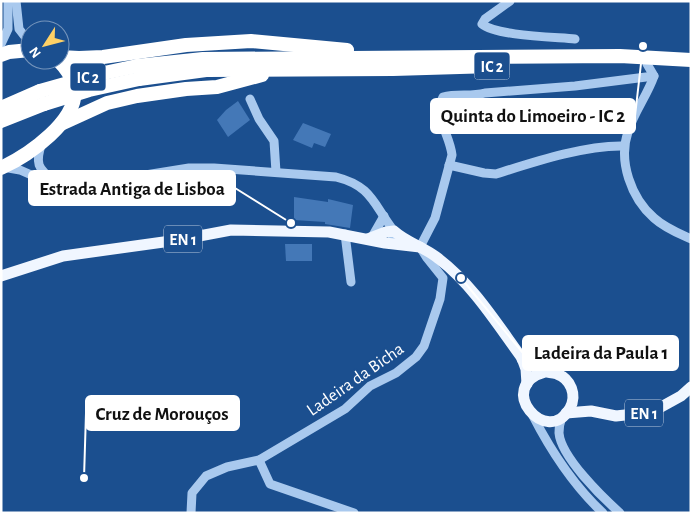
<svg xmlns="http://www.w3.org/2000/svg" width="692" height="514" viewBox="0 0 692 514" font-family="'Alegreya Sans',sans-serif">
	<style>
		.building { fill: #4478b7 }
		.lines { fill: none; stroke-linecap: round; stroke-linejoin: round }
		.minor { stroke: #a9c9ee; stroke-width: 9 }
		.major { stroke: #f0f6ff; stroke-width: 11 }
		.highway { stroke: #fff; stroke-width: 14 }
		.highway-bridge { stroke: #fff; stroke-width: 14 }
		.labels { text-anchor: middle; stroke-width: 4; stroke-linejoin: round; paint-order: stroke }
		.shield { fill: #1b4f8f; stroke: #bbcadd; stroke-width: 1 }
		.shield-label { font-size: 16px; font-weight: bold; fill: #fff }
		.street-label { font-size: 18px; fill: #fff; stroke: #1b4f8f }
		.leader { fill: none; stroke: #fff; stroke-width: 2 }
		.callout-dot { fill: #fff; stroke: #1b4f8f; stroke-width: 2 }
		.callout { fill: #fff; stroke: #fff; stroke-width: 2 }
		.callout-label { font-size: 19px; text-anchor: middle; font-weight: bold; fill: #111 }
	</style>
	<rect width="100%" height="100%" fill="#1b4f8f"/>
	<g class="building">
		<path d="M238,101L250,120L228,137L217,120L226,110Z"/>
		<path d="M303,123L331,134L325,147L314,143L312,148L293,140Z"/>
		<path d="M294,197L328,202V199L353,205L350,228L325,224V222L294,220Z"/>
		<path d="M285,244H312V261H286Z"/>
	</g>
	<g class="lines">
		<g class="minor">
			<path d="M16,1L19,29L30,43"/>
			<path d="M510,1L485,19L482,24C496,36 555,37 575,39"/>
			<path d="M1,44L8,29V1"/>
			<path d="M647,64L654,76C647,96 634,112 628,132C618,161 631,198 654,218C665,228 678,233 691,239"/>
			<path d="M250,99L259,119L274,141L276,172"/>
			<path d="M42,142C35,163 37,169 55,181"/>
			<path d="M449,165L484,173L496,174C534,162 585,145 624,146"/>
			<path d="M3,167L20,170L45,181L79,189L97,188L133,177L189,168H214L336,177C372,186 373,204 394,231L392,236"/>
			<path d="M345,234L351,282"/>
			<path d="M372,237L384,216"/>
			<path d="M533,416C551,451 574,486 603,513"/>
			<path d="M562,417C560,422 559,428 559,433C561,457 602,497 620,513"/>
			<path d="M259,460L270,484L354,513"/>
			<path d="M191,513L192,493L206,476L227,467L259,460L345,409L370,386L396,373L416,357L424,346L440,299L443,278L427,258L420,247L435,218L452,155C450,135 433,116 443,97C457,93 471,97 485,93L575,86L654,76"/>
		</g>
		<g class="major">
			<path d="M368,239L386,232L394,231C407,243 425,247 439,259C473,285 497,324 522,358L526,369L527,384"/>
			<path d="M1,276L63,256L178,240L231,230L329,232L385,243L420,247"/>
			<path d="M522,359C529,363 535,368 542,371C547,373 552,372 557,374C571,379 577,395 570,408C547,449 494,386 545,372"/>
			<path d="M566,413L591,411L616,416L652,412L681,396L691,387"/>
		</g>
		<g class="highway">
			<path d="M1,55L9,52L30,50"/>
			<path d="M60,57L79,58L103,57L186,45L251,41L347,50"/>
			<path d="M137,66L203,59L620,56L691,60"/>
			<path d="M139,79L206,70L393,69L493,66"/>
			<path d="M1,108L40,91"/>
			<path d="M1,121L44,104"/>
			<path d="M61,124L107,103L137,96L186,89L217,87L262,75"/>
			<path d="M1,168C27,156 81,120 74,86C72,77 65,67 58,60"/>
		</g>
		<g class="highway-bridge">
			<path d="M40,91L104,73L137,66"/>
			<path d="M44,104L89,90L139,79"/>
		</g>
	</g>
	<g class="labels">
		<g class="shield">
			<rect x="474.5" y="52.5" width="35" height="27" rx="4"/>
			<rect x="70.5" y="63.5" width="35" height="27" rx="4"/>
			<rect x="164" y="225.5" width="38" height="27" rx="4"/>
			<rect x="625" y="399.5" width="38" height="27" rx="4"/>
		</g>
		<g class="shield-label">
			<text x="492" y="72">IC 2</text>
			<text x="88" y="83">IC 2</text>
			<text x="183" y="245">EN 1</text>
			<text x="644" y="419">EN 1</text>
		</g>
		<g class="street-label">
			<text transform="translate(355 379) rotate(-35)" y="6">Ladeira da Bicha</text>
		</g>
	</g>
	<path class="leader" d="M643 46L635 116M291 223L235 188M461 278L523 353M84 478L86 413"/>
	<g class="callout-dot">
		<circle cx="643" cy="46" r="5"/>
		<circle cx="291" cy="223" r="5"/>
		<circle cx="461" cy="278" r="5"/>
		<circle cx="84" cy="478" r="5"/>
	</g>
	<g class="callout">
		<rect x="431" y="99" width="204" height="34" rx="5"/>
		<rect x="29" y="171" width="206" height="34" rx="5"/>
		<rect x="523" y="336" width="155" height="34" rx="5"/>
		<rect x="86" y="396" width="153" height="34" rx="5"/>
	</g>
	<g class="callout-label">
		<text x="533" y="122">Quinta do Limoeiro - IC 2</text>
		<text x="132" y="195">Estrada Antiga de Lisboa</text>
		<text x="601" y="359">Ladeira da Paula 1</text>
		<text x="162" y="420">Cruz de Morouços</text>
	</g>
	<rect width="692" height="514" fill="none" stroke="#ffffff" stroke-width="5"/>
	<g transform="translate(45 45) rotate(234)"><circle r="24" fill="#1b4f8f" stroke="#7695bc"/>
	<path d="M0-4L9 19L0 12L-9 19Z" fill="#ffd166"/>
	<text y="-8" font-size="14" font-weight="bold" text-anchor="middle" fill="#ffffff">N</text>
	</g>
</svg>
